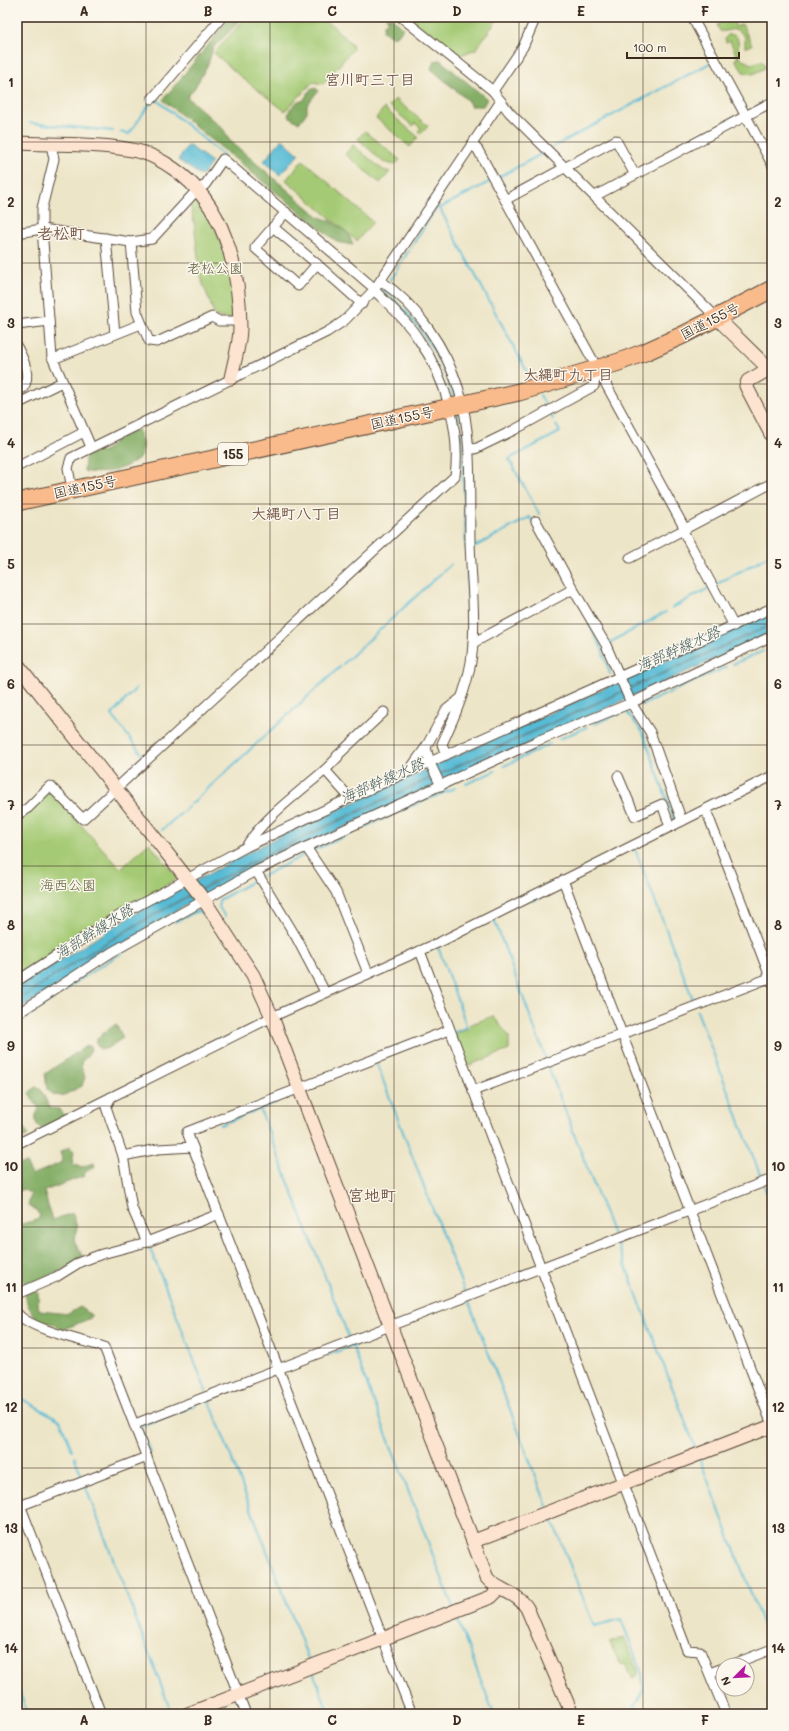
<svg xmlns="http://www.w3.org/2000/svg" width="789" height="1731" viewBox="0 0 789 1731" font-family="Mali,'Klee One',sans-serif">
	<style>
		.green { fill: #a5ca74; stroke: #707a49 }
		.forest { fill: #84ae66; stroke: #606c42 }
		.water { fill: #57bbd5; stroke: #49727a }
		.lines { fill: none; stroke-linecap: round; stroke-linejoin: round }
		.stream { stroke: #57bbd5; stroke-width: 2 }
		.street-casing { stroke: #564637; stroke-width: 11 }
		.secondary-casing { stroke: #564637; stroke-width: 15 }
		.highway-casing { stroke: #564637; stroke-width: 19 }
		.street { stroke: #fff; stroke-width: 9 }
		.secondary { stroke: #fde4d1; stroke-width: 13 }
		.highway { stroke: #fabb8c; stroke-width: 17 }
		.grid { fill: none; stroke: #3b2a1e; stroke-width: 1; stroke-opacity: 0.55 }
		.labels { text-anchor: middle; stroke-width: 3; stroke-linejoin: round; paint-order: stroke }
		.shield { fill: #fbf7ec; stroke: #75685c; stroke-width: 1 }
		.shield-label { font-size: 13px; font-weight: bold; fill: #3b2a1e }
		.park-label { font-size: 14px; fill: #5b5a38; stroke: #fbf7ec }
		.street-label { font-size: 14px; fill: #3b2a1e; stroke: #fbf7ec }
		.neighbourhood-label { font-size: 15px; font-weight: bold; fill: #765749; stroke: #fbf7ec }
		.water-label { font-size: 15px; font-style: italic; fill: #455d5e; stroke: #fbf7ec }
		.quarter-label { font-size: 16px; font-weight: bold; fill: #765749; stroke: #fbf7ec }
		.neatline { fill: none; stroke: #3b2a1e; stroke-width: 1.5 }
		.grid-label { font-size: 13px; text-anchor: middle; font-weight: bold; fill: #3b2a1e }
	</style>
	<rect width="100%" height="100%" fill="#fbf7ec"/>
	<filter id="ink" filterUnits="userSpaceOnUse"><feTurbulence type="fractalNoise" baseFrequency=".025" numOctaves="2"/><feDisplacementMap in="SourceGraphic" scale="8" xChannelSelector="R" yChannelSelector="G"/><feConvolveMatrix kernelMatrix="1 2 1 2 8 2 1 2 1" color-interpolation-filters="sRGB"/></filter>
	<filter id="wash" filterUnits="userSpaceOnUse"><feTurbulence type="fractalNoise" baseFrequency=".012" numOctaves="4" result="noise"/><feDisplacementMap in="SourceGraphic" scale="16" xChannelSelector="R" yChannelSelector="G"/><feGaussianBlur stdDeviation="0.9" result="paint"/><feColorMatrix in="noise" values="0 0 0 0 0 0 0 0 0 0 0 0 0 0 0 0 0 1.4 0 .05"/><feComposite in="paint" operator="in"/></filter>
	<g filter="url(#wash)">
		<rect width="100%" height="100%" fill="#ede5c7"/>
		<g class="green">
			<path d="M246,17H323L352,44L353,49L323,84L313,82L285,111L241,77L214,53Z"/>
			<path d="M409,17H499L476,49L458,56Z"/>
			<path d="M731,18L736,27L742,24L752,45L745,48V37C735,23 730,33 720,31L717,25Z"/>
			<path d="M728,35C744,32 735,51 741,59L751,64L761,61L765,64V68L753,74L743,72L735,59L738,58L730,41L726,43L725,38Z"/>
			<path d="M395,99L428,126L421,134L418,131L421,128L415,123L413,126L389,106Z"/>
			<path d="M384,108L418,137L410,147L376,118Z"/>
			<path d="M365,131L400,160L395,165L383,162L358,139Z"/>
			<path d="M353,145L383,170L390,172L380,183L345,154Z"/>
			<path d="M303,160L373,222L357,241L286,180Z"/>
			<path d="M195,198L201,200L209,212L230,265L236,317L230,319L215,316L200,276L194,222L190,204Z"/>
			<path d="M48,792H51L121,869L149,843L178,878L60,950L17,979V821Z"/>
			<path d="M493,1016L509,1036V1050L467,1066L454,1034L470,1028L469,1025Z"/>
			<path d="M624,1637L638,1671V1675L632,1678L626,1665L620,1664L610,1643Z"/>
		</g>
		<g class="forest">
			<path d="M231,17H242L232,29L213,48L208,64L194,89L187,97L224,130L229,140L319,217L331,221L348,233L353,245L337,242L163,100Z"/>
			<path d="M386,17H391L403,28L398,35L392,37L383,31L384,25L388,20Z"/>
			<path d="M440,60L487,99L483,106H471L467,100L431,69L434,61Z"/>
			<path d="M316,88L318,91L307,105V112L299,123L288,116L290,109L298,101H303L310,90Z"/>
			<path d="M138,429L142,441V455C128,469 103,476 84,471L85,458L89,453L104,451L111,446L114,441Z"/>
			<path d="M116,1024L123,1038L106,1049H100L96,1044L97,1038Z"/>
			<path d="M86,1046H90L91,1049C87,1064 75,1055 85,1077L82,1086L62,1096L54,1095L47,1089L45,1074Z"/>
			<path d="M35,1087L40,1088L50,1108L60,1109L65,1118L41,1129C34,1123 34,1116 39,1109L29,1093Z"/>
			<path d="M17,1096L20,1103L18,1113L28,1135L17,1141Z"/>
			<path d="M70,1147L74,1151L72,1164L81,1167L94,1163L95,1167L85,1172L84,1176L44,1191L52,1220L73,1213L77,1228L74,1240L84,1259L25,1288L17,1250V1225L37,1220L40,1216L36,1210L28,1206L31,1194L23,1189L17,1192V1165L26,1163L32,1175L63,1162L60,1152Z"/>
			<path d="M37,1290C40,1297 36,1304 40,1311L68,1314L80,1307L91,1315V1318L62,1330L52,1323L40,1324L28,1306L25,1294Z"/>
		</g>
		<g class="water">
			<path d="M282,139L299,154L280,175L264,161Z"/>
			<path d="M188,145L212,162L202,176L178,160Z"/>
			<path d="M772,612V624C652,678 532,731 412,786C274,849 141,913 17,1001V988L34,977L141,910L276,838Z"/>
			<path d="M772,625V633L285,854L177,910L17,1011V1002C135,918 265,855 397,794C521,737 647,681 772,625Z"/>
		</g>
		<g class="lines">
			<g class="stream">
				<path d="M159,98L157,100L224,156"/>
				<path d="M30,123L113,131"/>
				<path d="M120,132L129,134L151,102"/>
				<path d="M553,147L712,62"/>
				<path d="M497,178L545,152"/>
				<path d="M440,208L491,181"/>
				<path d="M390,280L435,210L439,207L532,381"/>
				<path d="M379,286C414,314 442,356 454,399"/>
				<path d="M540,395L547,408"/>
				<path d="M457,413L462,443L466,550"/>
				<path d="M550,413L553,419"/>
				<path d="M539,514L509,459L560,432L556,425"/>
				<path d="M474,547L530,517L533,523"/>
				<path d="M467,568L469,640"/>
				<path d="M717,584L772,554"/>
				<path d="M672,608L709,588"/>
				<path d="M589,624L601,647L610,674"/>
				<path d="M609,643L666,612"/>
				<path d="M343,664L451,564"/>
				<path d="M733,664L763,651"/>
				<path d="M136,688L112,715L144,757"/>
				<path d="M642,705L726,667"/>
				<path d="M594,724L626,711L643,733L675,822"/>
				<path d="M559,739L587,727"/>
				<path d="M504,766L550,744"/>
				<path d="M466,784L495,771"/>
				<path d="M191,804L341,666"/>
				<path d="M395,813L455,788"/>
				<path d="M362,828L390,816"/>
				<path d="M162,830L188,807"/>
				<path d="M635,849L694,1002"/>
				<path d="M312,851L352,833"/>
				<path d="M263,876L306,854"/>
				<path d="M532,901L562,887"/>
				<path d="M225,917L219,907V900L257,879"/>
				<path d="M494,919L546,1059"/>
				<path d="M174,922L198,911L206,917"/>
				<path d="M438,947L467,1027L455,1032"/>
				<path d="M697,1011L761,1177"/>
				<path d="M17,1024L91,972L149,936"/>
				<path d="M376,1062L465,1293"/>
				<path d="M548,1066L613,1235"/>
				<path d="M260,1109L349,1338"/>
				<path d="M220,1125L277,1102"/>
				<path d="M764,1186L772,1207"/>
				<path d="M617,1243L695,1447"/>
				<path d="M149,1245L206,1391"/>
				<path d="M468,1300L547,1506"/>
				<path d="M352,1345L453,1607"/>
				<path d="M328,1355L386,1333"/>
				<path d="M17,1393L22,1399L60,1420L72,1450"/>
				<path d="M209,1399L309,1661"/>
				<path d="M150,1452L140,1427L196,1405"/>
				<path d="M74,1456L83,1479"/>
				<path d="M700,1460L771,1646"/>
				<path d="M85,1485L172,1714"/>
				<path d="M551,1517L594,1626L621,1619L642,1674L643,1690L632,1714"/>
				<path d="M456,1616L494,1714"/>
				<path d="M313,1671L329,1714"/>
				<path d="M17,1686L28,1714"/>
			</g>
		</g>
	</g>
	<g filter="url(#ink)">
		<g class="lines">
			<g class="street-casing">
				<g id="street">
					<path d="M401,17L493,91L509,112L717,318"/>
					<path d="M694,21L772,164"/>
					<path d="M493,91L523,47L536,17"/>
					<path d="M152,99L221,18"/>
					<path d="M472,144L478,150L685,529"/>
					<path d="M51,145L54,159L42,208V229L52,357L91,447"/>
					<path d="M595,196L772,102"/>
					<path d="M505,200L616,140L635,175"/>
					<path d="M286,212L255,248L298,286L317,264L362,304"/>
					<path d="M273,227L317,264"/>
					<path d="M17,233L42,229L131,242L152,239L197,190L205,185L223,159L375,289"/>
					<path d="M106,238L115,334"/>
					<path d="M131,242L137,312L149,341L157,342L212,317L219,321H239"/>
					<path d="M381,281C417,305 446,348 459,390C473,436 469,492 470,541C471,581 477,622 471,662C466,691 454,718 442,744L446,755"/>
					<path d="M17,325L49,321"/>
					<path d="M17,347C23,358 32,376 23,388L17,389"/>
					<path d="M52,357L56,358L141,324"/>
					<path d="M17,404L62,382"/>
					<path d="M469,448L475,449L514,430L594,386L596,369"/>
					<path d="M17,467L84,432"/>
					<path d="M72,489L68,468L71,458L327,332L344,321L374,290L501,101"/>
					<path d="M536,521L573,589"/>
					<path d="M683,531L734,626"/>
					<path d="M630,558L772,483"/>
					<path d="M473,643L573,589L606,645L631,703L650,732L682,821"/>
					<path d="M325,770L338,757L337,756L384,712"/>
					<path d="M408,772L426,747"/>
					<path d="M618,776L635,816L662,804L670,827"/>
					<path d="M441,786L430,763L426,747L446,710L461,698"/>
					<path d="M706,810L772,982"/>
					<path d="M17,815L28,808L50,786L83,819L455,476C461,431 445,377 419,340C407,321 390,306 374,290"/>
					<path d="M246,847C261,820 301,791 325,770L350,798"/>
					<path d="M306,847L336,892L368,973"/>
					<path d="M256,871L296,937L325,992"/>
					<path d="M563,880L772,1425"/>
					<path d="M420,951L687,1650L700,1651L726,1714"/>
					<path d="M17,981L115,918L246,847L350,798L772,608"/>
					<path d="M17,1014L112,952L256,871L306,847L537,741L631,703L772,636"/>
					<path d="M473,1091L772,977"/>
					<path d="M111,1097L106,1107L123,1156L132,1208L147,1242"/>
					<path d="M17,1144L272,1017L442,941L772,776"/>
					<path d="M123,1156L158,1149L193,1147"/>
					<path d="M17,1294L56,1277L80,1262L102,1254L147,1242L219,1214"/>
					<path d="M17,1313C29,1329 84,1341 104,1347L246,1714"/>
					<path d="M135,1424L772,1179"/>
					<path d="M17,1497L101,1714"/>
					<path d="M17,1507L147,1457"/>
					<path d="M731,1665L772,1649"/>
					<path d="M710,1673L723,1668"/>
					<path d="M412,1714L187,1132L449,1030"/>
				</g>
			</g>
			<g class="secondary-casing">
				<g id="secondary">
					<path d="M17,143C56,145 104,143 141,152C152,155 164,162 174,169C224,203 240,269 240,328C240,344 234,362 231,378"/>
					<path d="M717,318L772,372"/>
					<path d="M769,369L748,381L746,386L772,436"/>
					<path d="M17,664L204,900L253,975L272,1017L487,1578C497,1591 516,1591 527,1608L572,1714"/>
					<path d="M474,1541L772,1426"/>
					<path d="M188,1714L491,1597L500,1588"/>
				</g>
			</g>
			<g class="highway-casing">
				<path id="highway" d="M17,502L519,392L619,362L645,352L683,335L772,289"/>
			</g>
			<use href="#street" class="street"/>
			<use href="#secondary" class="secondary"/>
			<use href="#highway" class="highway"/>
		</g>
	</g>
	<path class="grid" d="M146,17V1714M270,17V1714M394,17V1714M519,17V1714M643,17V1714M17,142H772M17,263H772M17,384H772M17,504H772M17,624H772M17,745H772M17,866H772M17,986H772M17,1106H772M17,1227H772M17,1348H772M17,1468H772M17,1588H772"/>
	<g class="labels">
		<rect class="shield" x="218" y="443" width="30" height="22" rx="3"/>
		<g class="shield-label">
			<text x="233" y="459">155</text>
		</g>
		<g class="park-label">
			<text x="215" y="273">老松公園</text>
			<text x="68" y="890">海西公園</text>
		</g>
		<g class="street-label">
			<text transform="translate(710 321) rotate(-27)" y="5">国道155号</text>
			<text transform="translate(402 418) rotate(-12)" y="5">国道155号</text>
			<text transform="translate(85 487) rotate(-12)" y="5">国道155号</text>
		</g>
		<g class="neighbourhood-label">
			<text x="370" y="85">宮川町三丁目</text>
			<text x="568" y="380">大縄町九丁目</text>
			<text x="296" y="519">大縄町八丁目</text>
		</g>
		<g class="water-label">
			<text transform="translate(678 649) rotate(-24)" y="5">海部幹線水路</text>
			<text transform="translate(382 781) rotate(-24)" y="5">海部幹線水路</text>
			<text transform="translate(94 932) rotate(-32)" y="5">海部幹線水路</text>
		</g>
		<g class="quarter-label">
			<text x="61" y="239">老松町</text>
			<text x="372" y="1201">宮地町</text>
		</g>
	</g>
	<rect width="789" height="1731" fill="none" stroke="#fbf7ec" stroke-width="44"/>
	<g transform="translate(735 1677) rotate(246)"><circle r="19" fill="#fbf7ec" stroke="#aea59a"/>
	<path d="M0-3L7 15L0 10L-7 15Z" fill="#b5179e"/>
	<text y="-6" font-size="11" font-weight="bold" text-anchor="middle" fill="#3b2a1e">N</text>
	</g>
	<path d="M627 52v6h112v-6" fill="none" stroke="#3b2a1e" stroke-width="2"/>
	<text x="633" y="52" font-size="12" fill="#3b2a1e" stroke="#fbf7ec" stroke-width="3" paint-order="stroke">100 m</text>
	<rect x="22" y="22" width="745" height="1687" class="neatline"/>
	<g class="grid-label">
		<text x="84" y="16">A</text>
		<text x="208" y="16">B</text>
		<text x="332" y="16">C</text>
		<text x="457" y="16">D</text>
		<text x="581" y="16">E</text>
		<text x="705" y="16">F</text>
		<text x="11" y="87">1</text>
		<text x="778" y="87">1</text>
		<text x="11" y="207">2</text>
		<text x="778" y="207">2</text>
		<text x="11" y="328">3</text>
		<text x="778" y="328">3</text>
		<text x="11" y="448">4</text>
		<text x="778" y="448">4</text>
		<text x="11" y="569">5</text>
		<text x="778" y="569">5</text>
		<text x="11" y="689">6</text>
		<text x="778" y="689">6</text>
		<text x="11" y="810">7</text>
		<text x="778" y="810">7</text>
		<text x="11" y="930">8</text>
		<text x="778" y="930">8</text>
		<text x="11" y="1051">9</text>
		<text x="778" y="1051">9</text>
		<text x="11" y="1171">10</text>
		<text x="778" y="1171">10</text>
		<text x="11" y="1292">11</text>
		<text x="778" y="1292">11</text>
		<text x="11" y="1412">12</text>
		<text x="778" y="1412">12</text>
		<text x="11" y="1533">13</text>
		<text x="778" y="1533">13</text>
		<text x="11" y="1653">14</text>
		<text x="778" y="1653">14</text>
		<text x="84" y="1725">A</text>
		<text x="208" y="1725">B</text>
		<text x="332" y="1725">C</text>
		<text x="457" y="1725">D</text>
		<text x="581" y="1725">E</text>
		<text x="705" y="1725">F</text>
	</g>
</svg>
